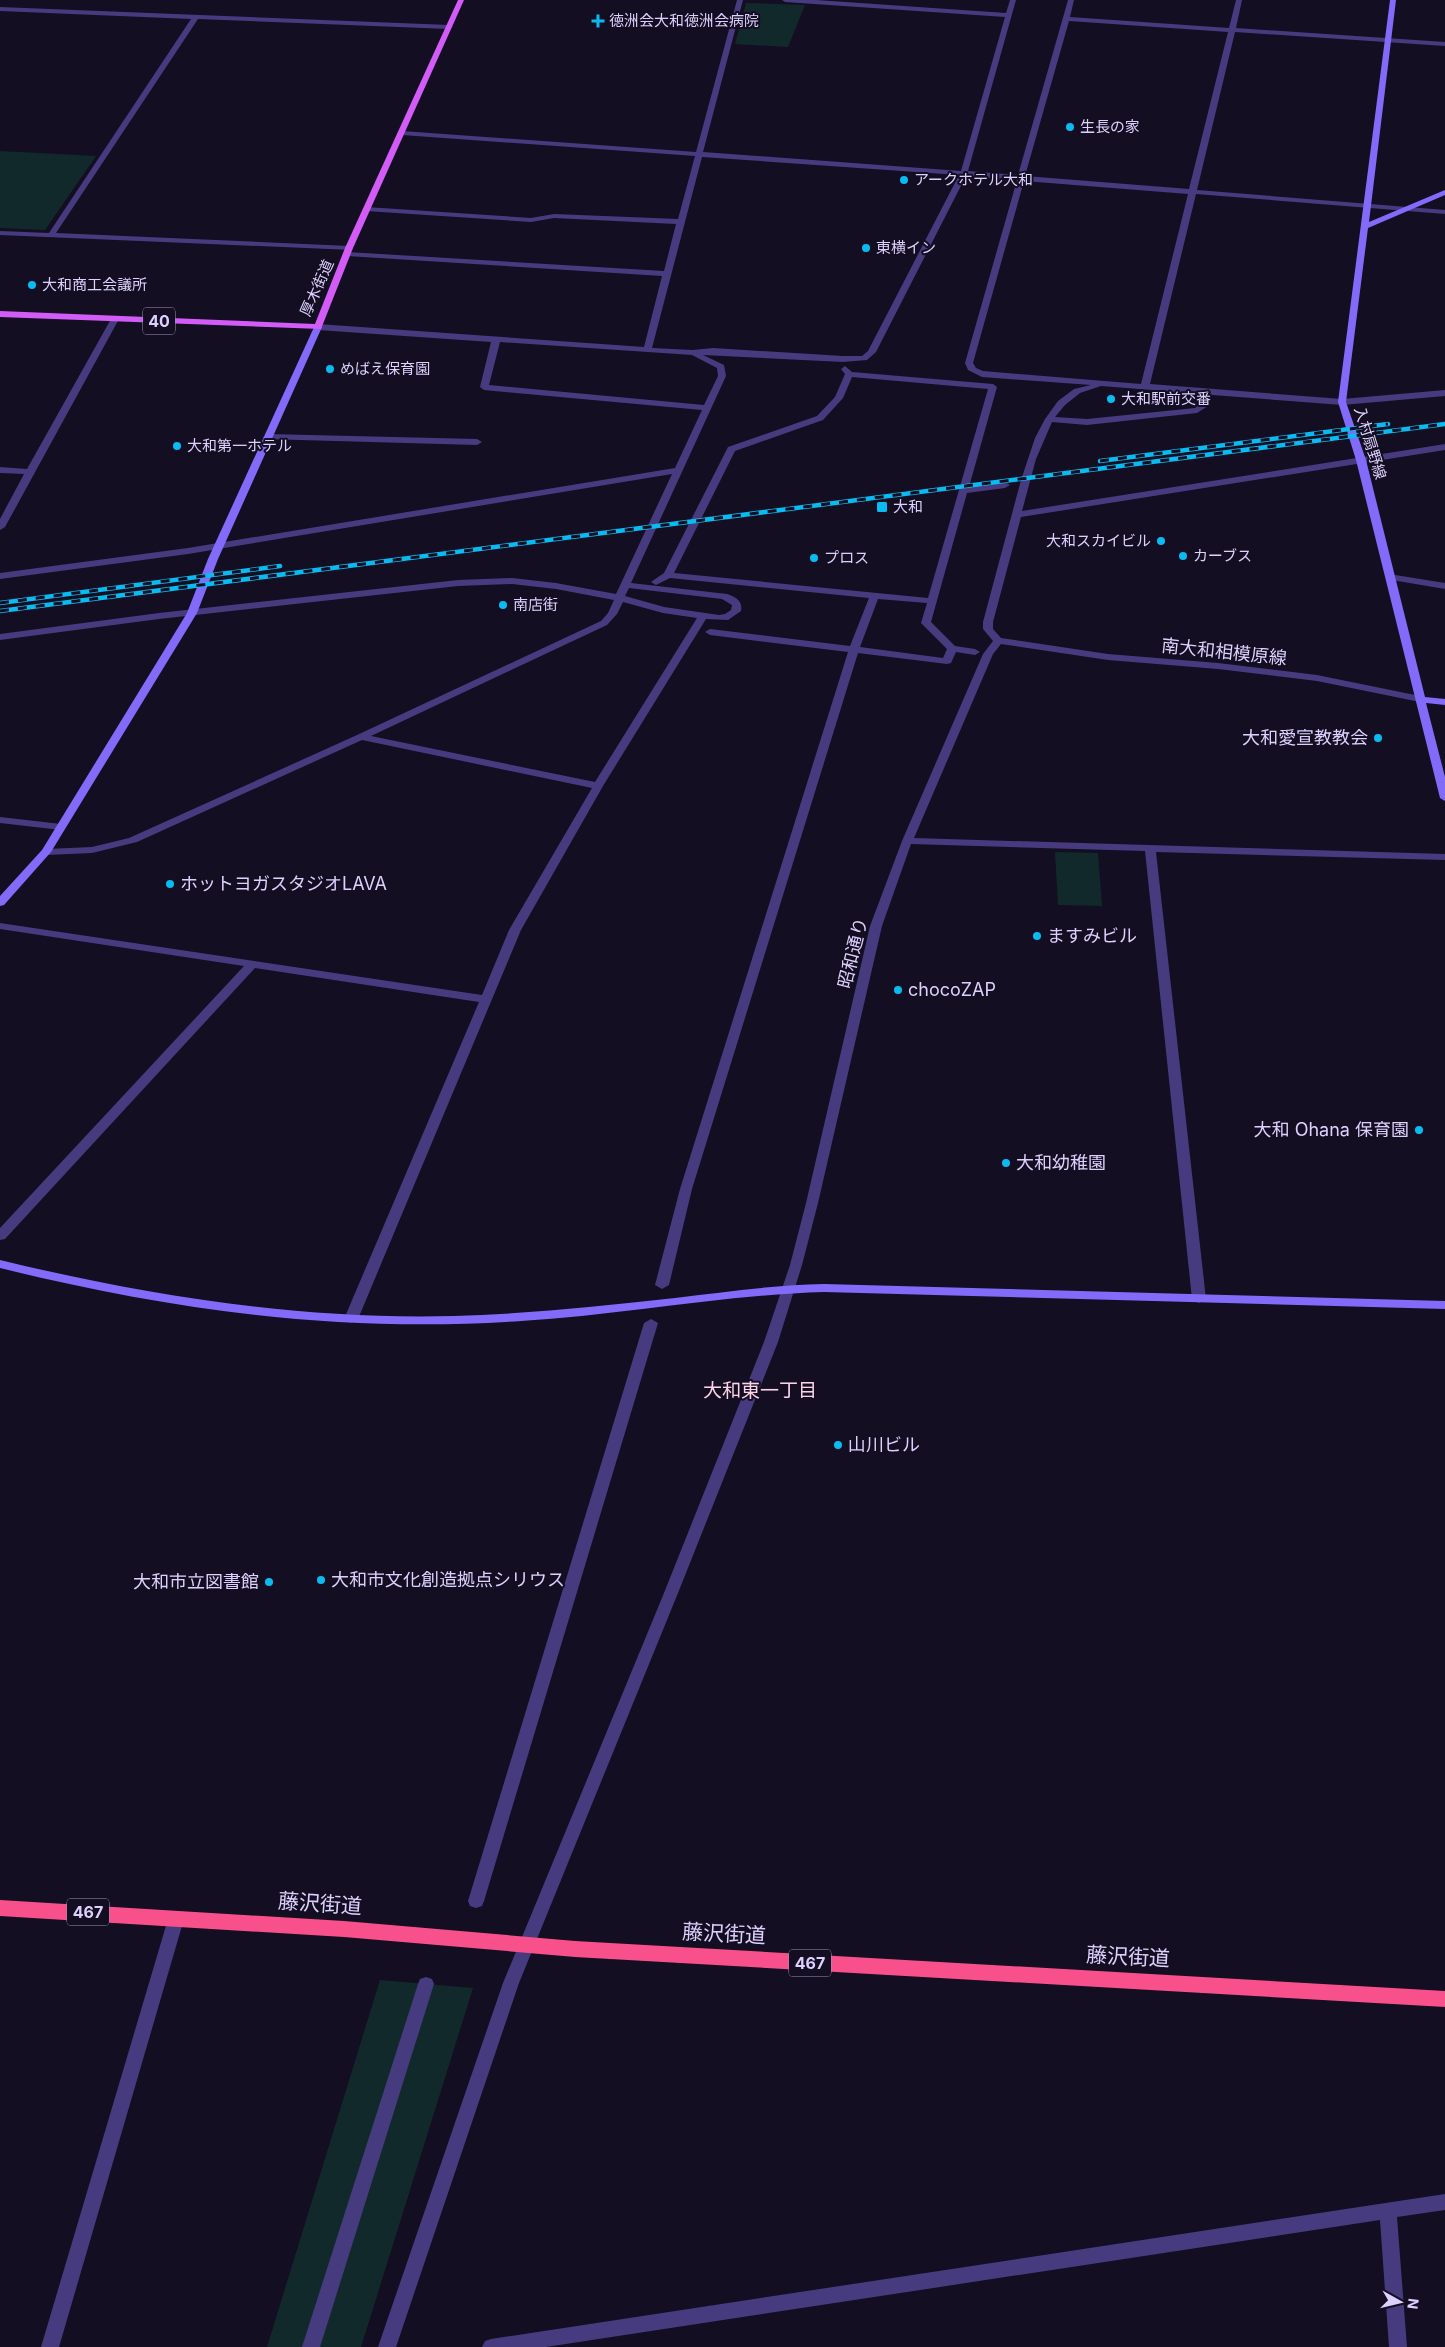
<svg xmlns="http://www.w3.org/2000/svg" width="1445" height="2347" viewBox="0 0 1445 2347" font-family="Inter,'Noto Sans JP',sans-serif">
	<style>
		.green { fill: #12292b }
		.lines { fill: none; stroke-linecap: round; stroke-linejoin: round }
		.street { fill: #473b7f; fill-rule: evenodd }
		.secondary { fill: #826bf9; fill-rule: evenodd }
		.primary { fill: #d35cf9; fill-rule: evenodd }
		.highway { fill: #f8508b; fill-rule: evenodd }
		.rail-casing { stroke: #09bbf1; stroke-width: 4.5 }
		.rail { stroke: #140e22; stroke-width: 3; stroke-dasharray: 9; stroke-linecap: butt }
		.poi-dot { fill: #09bbf1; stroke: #140e22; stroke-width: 2 }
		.labels { text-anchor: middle; stroke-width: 4; stroke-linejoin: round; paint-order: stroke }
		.far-poi-label { font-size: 15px; fill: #dcd1fd; stroke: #140e22; text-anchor: start }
		.far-street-label { font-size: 15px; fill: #dcd1fd; stroke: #140e22 }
		.shield { fill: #140e22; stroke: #a096bb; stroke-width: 1 }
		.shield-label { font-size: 16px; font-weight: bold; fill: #dcd1fd }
		.street-label { font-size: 18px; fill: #dcd1fd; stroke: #140e22 }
		.poi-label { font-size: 18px; fill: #dcd1fd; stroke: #140e22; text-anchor: start }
		.neighbourhood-label { font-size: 19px; fill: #fdd2e8; stroke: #140e22 }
		.near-street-label { font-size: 21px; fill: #dcd1fd; stroke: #140e22 }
	</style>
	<rect width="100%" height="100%" fill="#140e22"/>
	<g class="green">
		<path d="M746,3L805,5L788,47L735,44Z"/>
		<path d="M0,151L96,156L45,230L0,228Z"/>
		<path d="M1055,852L1098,853L1102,906L1058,905Z"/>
		<path d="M380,1980L473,1988L361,2347H267Z"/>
	</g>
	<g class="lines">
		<g class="street">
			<path d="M737,0H743L703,152L961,171L1005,17L785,2L782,0H816L1006,13L1010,0H1016L968,171L1018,175L1068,0H1074L1070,17L1229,28L1236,0H1242L1236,28L1445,42V46L1235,32L1197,190L1445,210V214L1196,194L1150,384L1342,399L1445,390V396L1342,405L1212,395L1208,406L1197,413L1087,425L1052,422L1036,459L1022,511L1445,444V450L1021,517L993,622V629L1001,638L1108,654L1218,663L1317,675L1420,696L1425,699L1420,702L1317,681L1218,669L1108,660L1001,644L993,654L914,838L1445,854V860L1156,852L1206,1299L1199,1303L1192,1299L1145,851L911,844L882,926L818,1203L802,1265L778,1342L678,1593L519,1983L396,2347H378L503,1983L664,1593L764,1342L790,1265L806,1203L870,926L902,841L983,654L993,641L983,629V622L1021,480L1035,438L1045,419L1058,401L1074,389L1091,385L982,377L968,370L965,363L1017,180L966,176L876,352L867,360L843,362L703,355L724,365L726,376L631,583L727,594C736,597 743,601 741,611L728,620L706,619L603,786L521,930L358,1319L351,1323L344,1319L479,1002L255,968L5,1239L0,1240V1228L244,966L0,929V923L482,995L509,930L592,788L362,740L137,842L92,853L46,855L41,852L46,849L92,847L129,838L357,735L601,621L608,613L614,600L556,589L512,584L458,586L159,619L0,640V634L159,613L458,580L512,578L556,583L616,594L672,474L188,554L0,579V573L188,548L675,468L702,410L484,390L480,387L491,342L318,330L314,327L318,324L644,347L662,276L347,256L343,254L347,252L664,271L676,224L554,218L531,222L366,211L362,209L366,207L531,218L554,214L678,219L695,156L402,135L398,133L402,131L696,152ZM1069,21L1228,32L1189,189L1025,176ZM702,157L959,175L868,351L862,356H843L713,348L693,350L652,348ZM1024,181L1188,194L1141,384L983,371L976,368L973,363ZM500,342L692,355L717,368L718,376L704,405L489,385ZM1101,386L1203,394L1201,403L1195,408L1087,419L1055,417L1065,405L1080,393ZM629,588L722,599L732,605L731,610L725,614L719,615L664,607L625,596ZM623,602L663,613L697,618L595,782L371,736L607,625L617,614Z"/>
			<path d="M0,7L449,25L453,27L449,29L198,19L56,233L349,246H352V250L0,235V231L49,233L191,19L0,11Z"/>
			<path d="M115,316L119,319L5,527L0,530V519L24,474L0,473V467L27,469L111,319Z"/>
			<path d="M845,366L852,372L993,384L997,387L969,487L1005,482L1010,485L1005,488L967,493L931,622L955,646L975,649L980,652L975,655L956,652L951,663L947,664L858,653L692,1189L669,1285L662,1289L655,1285L680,1189L848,652L710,635L705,632L710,629L850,646L869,598L670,578L656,585L651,582L664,573L728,447L817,416L835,397L845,374L841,369ZM852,377L988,389L928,598L674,573L735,451L823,420L843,398ZM878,599L927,603L921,623L947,649L943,658L860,647Z"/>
			<path d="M268,434L477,439L482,442L477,445L265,439L263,437Z"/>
			<path d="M1389,574L1445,583V589L1386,579V575Z"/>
			<path d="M0,817L61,824L66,827L61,830L0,823Z"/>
			<path d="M651,1319L658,1323L484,1901L482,1906L476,1908L470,1906L468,1901L644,1323Z"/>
			<path d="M176,1912L182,1914L184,1919L59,2347H41L168,1919L170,1914Z"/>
			<path d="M426,1977L432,1979L434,1984L320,2347H302L418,1984L420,1979Z"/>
			<path d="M1445,2194V2210L1397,2217L1407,2347H1389L1380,2220L546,2347H482L485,2341L491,2339Z"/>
		</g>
		<g class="secondary">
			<path d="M1390,0H1396L1369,222L1445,190V195L1368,228L1346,402L1366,460L1425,697L1445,699V705L1426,703L1445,777V801L1440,798L1356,460L1338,402Z"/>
			<path d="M315,325L322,327L218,559L197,613L51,852L4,905L0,906V896L42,850L187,613L208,559Z"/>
			<path d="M0,1260C149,1296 300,1320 454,1316C528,1314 601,1306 675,1298C724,1292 774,1285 824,1284L1445,1301V1309L824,1292C723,1295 622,1315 521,1321C340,1333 175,1311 0,1268Z"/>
		</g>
		<path class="primary" d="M458,0H464L353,248L321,329L0,317V311L315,324L345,248Z"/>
		<path class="highway" d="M0,1900L344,1921L575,1941L1445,1991V2007L575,1957L344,1937L0,1916Z"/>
		<g class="rail-casing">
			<g id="rail">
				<path d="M1100,461L1388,424"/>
				<path d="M0,603L280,566"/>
				<path d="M0,611L1445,424"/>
			</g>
		</g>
		<use href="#rail" class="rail"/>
	</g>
	<g class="poi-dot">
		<path d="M595.5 13.5h5v5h5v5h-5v5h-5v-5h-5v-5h5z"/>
		<circle cx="1070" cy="127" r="5"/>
		<circle cx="904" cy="180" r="5"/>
		<circle cx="866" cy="248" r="5"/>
		<circle cx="32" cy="285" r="5"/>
		<circle cx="330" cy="369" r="5"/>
		<circle cx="1111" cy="399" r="5"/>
		<circle cx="177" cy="446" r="5"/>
		<rect x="876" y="501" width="12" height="12" rx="2.5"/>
		<circle cx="1161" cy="541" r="5"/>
		<circle cx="1183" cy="556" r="5"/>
		<circle cx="814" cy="558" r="5"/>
		<circle cx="503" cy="605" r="5"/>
		<circle cx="1378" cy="738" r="5"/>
		<circle cx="170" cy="884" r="5"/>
		<circle cx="1037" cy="936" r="5"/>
		<circle cx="898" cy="990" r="5"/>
		<circle cx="1419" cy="1130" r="5"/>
		<circle cx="1006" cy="1163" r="5"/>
		<circle cx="838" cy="1445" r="5"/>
		<circle cx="321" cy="1580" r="5"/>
		<circle cx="269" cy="1582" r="5"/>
	</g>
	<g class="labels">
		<g class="far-poi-label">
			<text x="609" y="26">徳洲会大和徳洲会病院</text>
			<text x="1080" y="132">生長の家</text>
			<text x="914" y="185">アークホテル大和</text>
			<text x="876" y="253">東横イン</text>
			<text x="42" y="290">大和商工会議所</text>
			<text x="340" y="374">めばえ保育園</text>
			<text x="1121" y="404">大和駅前交番</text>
			<text x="187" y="451">大和第一ホテル</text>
			<text x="893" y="512">大和</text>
			<text x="1151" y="546" text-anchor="end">大和スカイビル</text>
			<text x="1193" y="561">カーブス</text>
			<text x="824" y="563">プロス</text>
			<text x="513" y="610">南店街</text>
		</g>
		<g class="far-street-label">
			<text transform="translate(317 288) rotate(-66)" y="5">厚木街道</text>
			<text transform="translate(1370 443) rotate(73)" y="5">入村扇野線</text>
		</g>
		<g class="shield">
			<rect x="143" y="307.5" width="32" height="27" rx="4"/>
			<rect x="67" y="1898.5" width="42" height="27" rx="4"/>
			<rect x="789" y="1949.5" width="42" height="27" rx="4"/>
		</g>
		<g class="shield-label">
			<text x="159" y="327">40</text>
			<text x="88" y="1918">467</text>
			<text x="810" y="1969">467</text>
		</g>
		<g class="street-label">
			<text transform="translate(1224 652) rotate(6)" y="6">南大和相模原線</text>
			<text transform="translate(853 953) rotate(-76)" y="6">昭和通り</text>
		</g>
		<g class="poi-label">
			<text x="1368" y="744" text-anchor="end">大和愛宣教教会</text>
			<text x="180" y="890">ホットヨガスタジオLAVA</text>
			<text x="1047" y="942">ますみビル</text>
			<text x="908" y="996">chocoZAP</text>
			<text x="1409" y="1136" text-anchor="end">大和 Ohana 保育園</text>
			<text x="1016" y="1169">大和幼稚園</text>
			<text x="848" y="1451">山川ビル</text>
			<text x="331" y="1586">大和市文化創造拠点シリウス</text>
			<text x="259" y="1588" text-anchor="end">大和市立図書館</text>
		</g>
		<g class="neighbourhood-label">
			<text x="760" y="1397">大和東一丁目</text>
		</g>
		<g class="near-street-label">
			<text transform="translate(320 1904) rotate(4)" y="7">藤沢街道</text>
			<text transform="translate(724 1934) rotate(3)" y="7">藤沢街道</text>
			<text transform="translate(1128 1957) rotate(3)" y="7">藤沢街道</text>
		</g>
	</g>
	<g transform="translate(1400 2302) rotate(98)" stroke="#140e22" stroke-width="4" paint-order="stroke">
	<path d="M0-4L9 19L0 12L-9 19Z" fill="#dcd1fd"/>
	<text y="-8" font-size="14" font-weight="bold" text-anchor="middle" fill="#dcd1fd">N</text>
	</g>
</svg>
